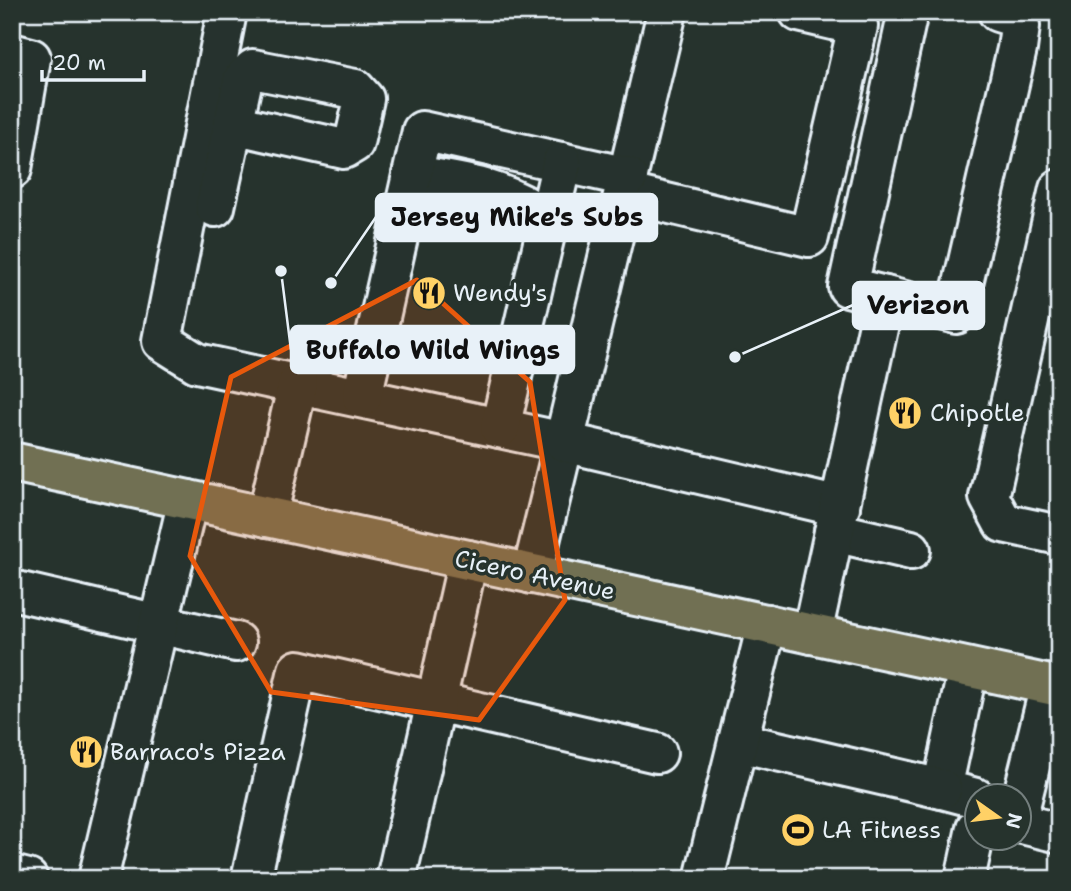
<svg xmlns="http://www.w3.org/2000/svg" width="1071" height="891" viewBox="0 0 1071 891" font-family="'Shantell Sans',sans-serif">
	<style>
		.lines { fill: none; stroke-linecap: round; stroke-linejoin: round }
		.minor-casing { stroke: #e8f1f8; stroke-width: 44 }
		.major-casing { stroke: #e8f1f8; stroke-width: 44 }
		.minor { stroke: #26332d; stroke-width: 38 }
		.major { stroke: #716f52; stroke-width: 38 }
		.marked { fill: #e8590c; fill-opacity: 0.2; stroke: #e8590c; stroke-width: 5; stroke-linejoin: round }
		.labels { text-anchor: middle; stroke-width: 7; stroke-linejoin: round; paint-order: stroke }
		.poi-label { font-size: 24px; fill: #e8f1f8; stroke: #26332d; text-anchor: start }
		.street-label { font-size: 24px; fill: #e8f1f8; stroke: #26332d }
		.leader { fill: none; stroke: #e8f1f8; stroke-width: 2.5 }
		.callout-dot { fill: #e8f1f8; stroke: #26332d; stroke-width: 2.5 }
		.callout { fill: #e8f1f8; stroke: #e8f1f8; stroke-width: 2.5 }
		.callout-label { font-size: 26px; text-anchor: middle; font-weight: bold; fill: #111 }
	</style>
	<rect width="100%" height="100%" fill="#26332d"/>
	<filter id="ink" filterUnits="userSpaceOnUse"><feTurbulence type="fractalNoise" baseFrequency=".0143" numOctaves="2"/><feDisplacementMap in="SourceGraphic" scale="14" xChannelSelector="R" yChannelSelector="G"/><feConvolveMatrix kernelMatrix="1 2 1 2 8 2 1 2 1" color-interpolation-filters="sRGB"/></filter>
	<g filter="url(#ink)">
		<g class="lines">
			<g class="minor-casing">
				<g id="minor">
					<path d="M227,12L162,341L197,363L564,442L532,574"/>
					<path d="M667,12L564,442L840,507"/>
					<path d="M12,53L31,58L12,169"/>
					<path d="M412,175C466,183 502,188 549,220"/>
					<path d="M1059,189L989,497L1003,523L1059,535"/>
					<path d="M624,193L809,237L858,26L799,12"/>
					<path d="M215,207L243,79L253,69L355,89L364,99L354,143L344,149L233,124"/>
					<path d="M885,296L956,314L1017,49L1020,26L1011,16L998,12"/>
					<path d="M362,397L422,131L628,177"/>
					<path d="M500,428L562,162"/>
					<path d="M267,517L298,383"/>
					<path d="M834,532L911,550"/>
					<path d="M12,590L236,642"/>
					<path d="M812,634L885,296L848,287L908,12"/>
					<path d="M968,668L942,789L976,798"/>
					<path d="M738,742L942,789"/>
					<path d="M1018,815L1050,685"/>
					<path d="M1018,823L1059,833"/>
					<path d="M12,875L28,879"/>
					<path d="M98,879L188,500"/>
					<path d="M251,879L298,670L657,753"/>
					<path d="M396,879L468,560"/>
					<path d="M704,879L767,624"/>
					<path d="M965,879L976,828"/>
				</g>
			</g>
			<g class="major-casing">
				<path id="major" d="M12,462L1059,687"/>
			</g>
			<use href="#minor" class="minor"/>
			<use href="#major" class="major"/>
		</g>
	</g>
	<path class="marked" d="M417,280L530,382L565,600L479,720L271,692L190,556L231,377Z"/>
	<defs>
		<g id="restaurant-disc" transform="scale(1.75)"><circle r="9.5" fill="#ffd166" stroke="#26332d"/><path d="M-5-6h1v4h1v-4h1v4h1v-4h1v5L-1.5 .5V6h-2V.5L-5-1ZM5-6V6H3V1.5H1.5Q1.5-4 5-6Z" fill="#111"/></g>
		<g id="stadium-disc" transform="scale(1.75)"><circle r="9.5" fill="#ffd166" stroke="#26332d"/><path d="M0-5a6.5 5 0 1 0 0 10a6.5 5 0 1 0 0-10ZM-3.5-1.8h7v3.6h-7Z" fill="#111"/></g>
	</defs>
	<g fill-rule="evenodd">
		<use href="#restaurant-disc" x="429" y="293"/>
		<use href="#restaurant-disc" x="905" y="413"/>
		<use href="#restaurant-disc" x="86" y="752"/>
		<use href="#stadium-disc" x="798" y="830"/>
	</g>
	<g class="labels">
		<g class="poi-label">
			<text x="453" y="301">Wendy's</text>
			<text x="930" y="421">Chipotle</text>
			<text x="110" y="760">Barraco's Pizza</text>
			<text x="822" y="838">LA Fitness</text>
		</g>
		<g class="street-label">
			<text transform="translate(535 575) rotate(12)" y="8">Cicero Avenue</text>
		</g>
	</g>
	<path class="leader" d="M331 283L376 217M735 357L853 305M281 271L291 350"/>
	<g class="callout-dot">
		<circle cx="331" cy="283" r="7"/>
		<circle cx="735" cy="357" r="7"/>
		<circle cx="281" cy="271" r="7"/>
	</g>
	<g class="callout">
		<rect x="376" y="194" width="281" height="47" rx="7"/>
		<rect x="853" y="282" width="131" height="47" rx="7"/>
		<rect x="291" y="326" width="283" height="47" rx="7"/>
	</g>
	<g class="callout-label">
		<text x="517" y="226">Jersey Mike's Subs</text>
		<text x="918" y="314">Verizon</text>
		<text x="433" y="359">Buffalo Wild Wings</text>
	</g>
	<rect width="1071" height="891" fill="none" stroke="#26332d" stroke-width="42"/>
	<rect x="21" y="21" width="1029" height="849" fill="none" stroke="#e8f1f8" stroke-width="2.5" filter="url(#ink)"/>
	<g transform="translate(998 817) rotate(104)"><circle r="33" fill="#26332d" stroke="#747f7e" stroke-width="2"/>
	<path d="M0-5L12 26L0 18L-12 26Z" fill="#ffd166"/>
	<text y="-10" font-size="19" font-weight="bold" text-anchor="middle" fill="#e8f1f8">N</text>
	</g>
	<path d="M42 70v10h102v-10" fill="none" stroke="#e8f1f8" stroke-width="3.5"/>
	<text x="52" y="70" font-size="21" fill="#e8f1f8" stroke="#26332d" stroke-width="5" paint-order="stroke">20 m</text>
</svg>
